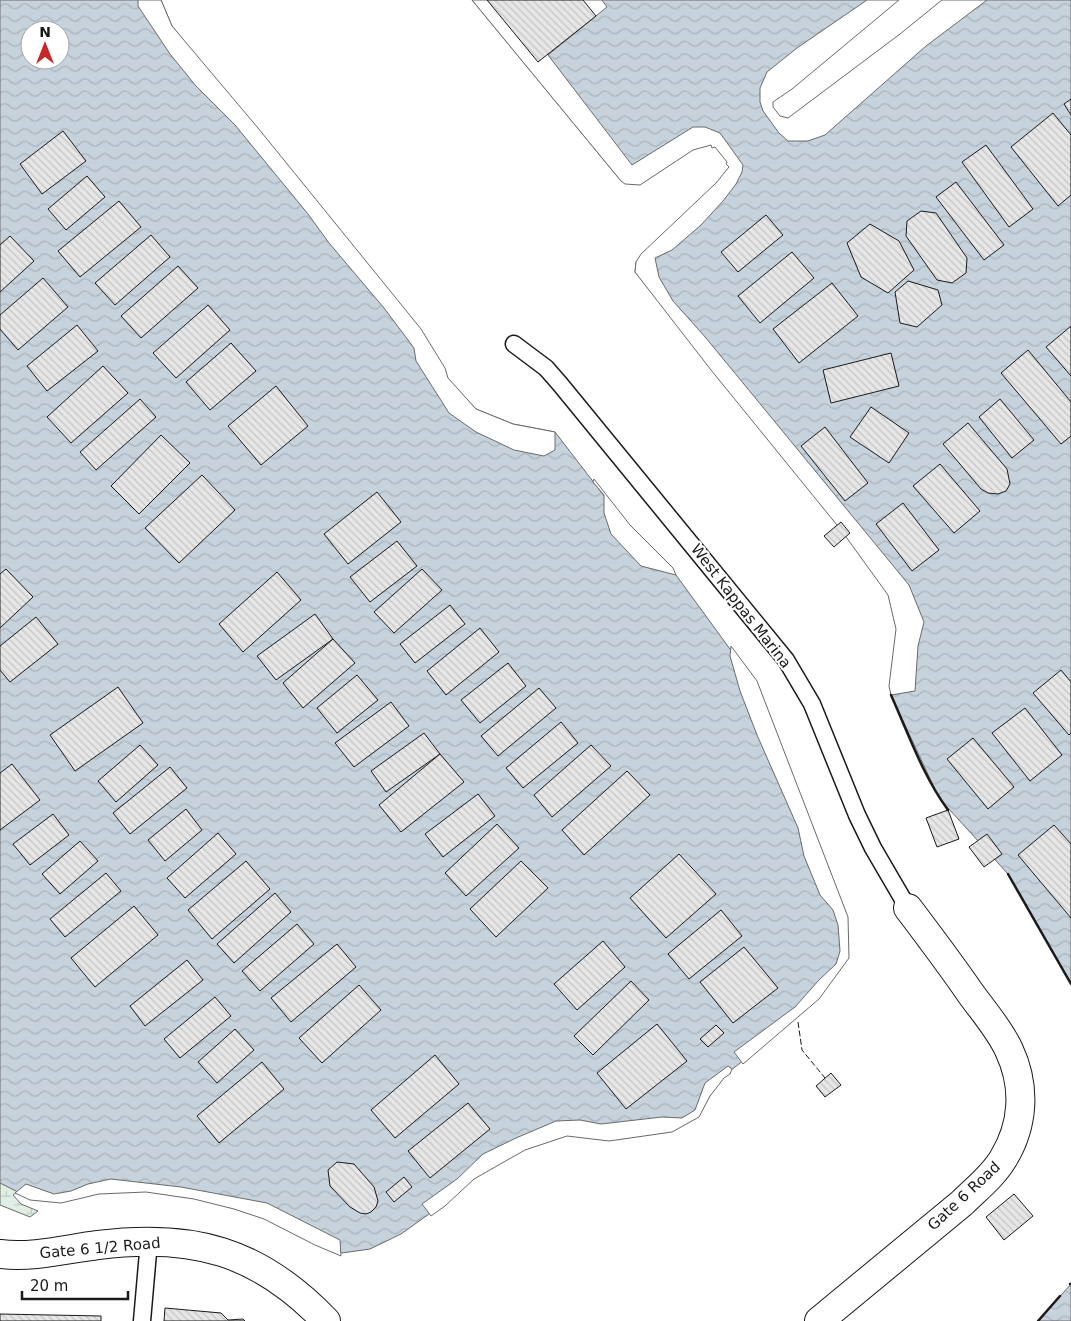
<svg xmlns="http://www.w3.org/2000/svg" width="1071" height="1321" viewBox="0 0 1071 1321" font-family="'DejaVu Sans',sans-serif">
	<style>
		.wetland { fill: url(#wetland-marsh); stroke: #6a6a6a }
		.water { fill: url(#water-waves); stroke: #6a6a6a; fill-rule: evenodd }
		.pier { fill: #fff; stroke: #6a6a6a }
		.building { fill: url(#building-back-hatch); stroke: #1a1a1a }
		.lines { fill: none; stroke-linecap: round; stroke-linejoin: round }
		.lane-casing { stroke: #1a1a1a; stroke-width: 19 }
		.street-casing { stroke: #1a1a1a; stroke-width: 30 }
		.lane { stroke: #fff; stroke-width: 16 }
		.street { stroke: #fff; stroke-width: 28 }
		.fence { stroke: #1a1a1a; stroke-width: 1; stroke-dasharray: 6 2.5; stroke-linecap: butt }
		.wall { stroke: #1a1a1a; stroke-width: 2.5 }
		.labels { text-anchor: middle; stroke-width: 4; stroke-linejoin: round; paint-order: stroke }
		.street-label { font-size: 15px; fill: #1a1a1a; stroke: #fff }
	</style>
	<defs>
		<pattern id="wetland-marsh" width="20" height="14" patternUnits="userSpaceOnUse" patternTransform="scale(1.25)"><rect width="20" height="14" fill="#e0efe3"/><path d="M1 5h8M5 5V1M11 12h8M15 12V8" fill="none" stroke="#c0ccc2"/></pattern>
		<pattern id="water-waves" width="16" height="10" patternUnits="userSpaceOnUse" patternTransform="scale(1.25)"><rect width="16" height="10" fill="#c6d2dc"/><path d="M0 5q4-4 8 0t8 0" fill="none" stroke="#aab4bc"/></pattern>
		<pattern id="building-back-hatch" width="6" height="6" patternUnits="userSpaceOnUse" patternTransform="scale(1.25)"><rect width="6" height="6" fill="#e6e6e6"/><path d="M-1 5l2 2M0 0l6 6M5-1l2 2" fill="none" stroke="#c5c5c5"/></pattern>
	</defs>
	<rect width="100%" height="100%" fill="#fff"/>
	<path class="wetland" d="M0,1157L26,1184L13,1195L21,1204L38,1211L30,1217L0,1205Z"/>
	<g class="water">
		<path d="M0,0H161L172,26L448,379L476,409L513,424L555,432L628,527L676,575L754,682L845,918L847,958L748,1057L722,1077L697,1116L671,1130L566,1133L524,1148L473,1177L443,1204L401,1234L370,1249L342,1253L316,1243L265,1217L235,1206L146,1189L30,1198L0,1183ZM30,30H60V60H30Z"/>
		<path d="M472,0H897L771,101L770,108L779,118L788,121L946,0H1071V984L1008,874L939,798L891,695L899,629L890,594L843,528L635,272L636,262L718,184L732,167L712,142L692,148L639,183L621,181Z"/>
		<path d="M1071,1284V1321H1038Z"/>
	</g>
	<g class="pier">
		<path d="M138,0H161L172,26L258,128L421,329L445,368L448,378L476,409L513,424L555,432V450L544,456L514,450L476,432L449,413L416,361L414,348L384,308L329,243L308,214L235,125L196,86L170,54L138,6Z"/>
		<path d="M472,0H602L607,7L548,55L632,165L693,127H705L720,133L743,165L742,172L736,184L723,201L701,225L672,250L655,258L659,277L673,301L706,338L909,585L924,622L918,646L915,691L891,695L889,686L896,629L888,595L841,530L711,370L635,272L636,262L641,254L716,183L729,167L726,164L727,162L715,147L712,148L711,145L693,150L640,185L625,184L621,181Z"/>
		<path d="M867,0H899L792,89L773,102V107L780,116L788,118L900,34L942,0H987L926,46L825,135L808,141H788L779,133L763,111L760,102V88L767,72L797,48Z"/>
		<path d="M594,479L630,525L673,568L676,575L641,566L611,534L604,513V495L593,482Z"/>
		<path d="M731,646L757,681L848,917L849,958L819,999L743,1064L734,1052L795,1007L819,980L836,964L840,951L838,925L833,910L820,895L804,856L798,828L757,735L740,691L730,656Z"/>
		<path d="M728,1066L732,1069L730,1074L724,1078L710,1096L699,1117L672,1132L609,1141L567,1136L525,1150L474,1179L445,1206L431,1216L422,1204L457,1179L483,1154L516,1138L556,1121L580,1120L601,1124L662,1117L682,1118L695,1110L705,1083Z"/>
		<path d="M111,1179L181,1187L267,1203L340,1240L341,1256L315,1245L264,1219L234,1209L194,1199L146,1192L99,1194L61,1203L30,1200L15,1193L26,1184L54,1194L71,1191L88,1184Z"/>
	</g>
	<g class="building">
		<path d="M487,0H583L596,16L538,62Z"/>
		<path d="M1071,99V115L1064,104Z"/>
		<path d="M1053,113L1071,135V195L1058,206L1011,147Z"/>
		<path d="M63,131L86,161L42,194L20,164Z"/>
		<path d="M986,145L1033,209L1009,227L962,162Z"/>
		<path d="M87,176L105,197L66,230L48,209Z"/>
		<path d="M956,182L1004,245L984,260L936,197Z"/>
		<path d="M119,201L141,227L80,277L58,251Z"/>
		<path d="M921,211L936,213L967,258L966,273L952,283L937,280L906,236L907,221Z"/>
		<path d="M766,215L783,235L738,272L721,252Z"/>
		<path d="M870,224L899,241L914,270L888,293L861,277L847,243Z"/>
		<path d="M151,235L170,257L115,305L95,283Z"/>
		<path d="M10,236L34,261L0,292V245Z"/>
		<path d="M792,252L814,278L760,323L738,296Z"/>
		<path d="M178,266L198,288L141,338L121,316Z"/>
		<path d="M43,278L68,307L18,350L0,329V315Z"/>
		<path d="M908,281L938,290L942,305L917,327L900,323L895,292Z"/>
		<path d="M832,283L858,316L799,363L773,329Z"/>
		<path d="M208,305L230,330L176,378L153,353Z"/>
		<path d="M77,325L98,351L47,391L27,366Z"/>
		<path d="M1071,326V376L1046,347Z"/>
		<path d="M231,343L256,371L210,410L186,382Z"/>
		<path d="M1028,350L1071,402V436L1061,444L1001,373Z"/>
		<path d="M891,353L899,386L831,403L823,370Z"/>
		<path d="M103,366L128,393L71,443L47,417Z"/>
		<path d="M276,386L308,426L261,465L228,426Z"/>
		<path d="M140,399L156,417L96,470L80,452Z"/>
		<path d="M1000,399L1034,440L1012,458L979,417Z"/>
		<path d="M871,407L909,433L889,463L850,437Z"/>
		<path d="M968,423L1007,469L1010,484L1006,491L998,494L988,493L981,489L943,444Z"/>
		<path d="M825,427L868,483L845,501L801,446Z"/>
		<path d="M161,435L190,463L139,514L111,486Z"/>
		<path d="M940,464L980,511L954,533L913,486Z"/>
		<path d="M202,475L235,510L179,563L145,528Z"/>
		<path d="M377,492L401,522L348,564L324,534Z"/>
		<path d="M903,503L939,550L912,571L876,524Z"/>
		<path d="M841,522L850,533L834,547L824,536Z"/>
		<path d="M397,541L417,566L370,602L350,577Z"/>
		<path d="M6,569L33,597L0,628V574Z"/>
		<path d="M422,569L442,590L394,633L374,612Z"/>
		<path d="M277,572L301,600L243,652L219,624Z"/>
		<path d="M450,605L465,624L415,663L400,644Z"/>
		<path d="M315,614L333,639L276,680L257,656Z"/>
		<path d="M36,617L58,644L10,682L0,670V646Z"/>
		<path d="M480,628L499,652L446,695L427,671Z"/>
		<path d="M333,639L355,663L303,708L283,683Z"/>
		<path d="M508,663L526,686L480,723L461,700Z"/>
		<path d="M1061,670L1071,682V733L1069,735L1033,693Z"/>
		<path d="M357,675L378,700L337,733L317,708Z"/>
		<path d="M118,687L143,723L75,771L50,735Z"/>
		<path d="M539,688L556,708L498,756L481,736Z"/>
		<path d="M391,702L409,726L354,767L335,743Z"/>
		<path d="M1025,708L1062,755L1030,781L992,733Z"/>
		<path d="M561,722L578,743L523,788L506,768Z"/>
		<path d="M424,733L440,754L386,792L371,771Z"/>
		<path d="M973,738L1014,787L988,809L947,759Z"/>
		<path d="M140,745L158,765L116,802L98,781Z"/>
		<path d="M591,745L611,766L552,817L534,795Z"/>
		<path d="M440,754L464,782L401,832L379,805Z"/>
		<path d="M12,764L40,800L0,830V773Z"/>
		<path d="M170,767L187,788L130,834L113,813Z"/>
		<path d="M627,771L650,795L584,855L562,830Z"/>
		<path d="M478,794L495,816L443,857L425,834Z"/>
		<path d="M186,809L202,830L165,861L148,840Z"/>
		<path d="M948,810L959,839L937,847L926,818Z"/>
		<path d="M53,814L69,835L30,865L13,844Z"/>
		<path d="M497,824L519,848L466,896L445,873Z"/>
		<path d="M1054,825L1071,844V918L1018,855Z"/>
		<path d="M218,833L236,854L185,898L167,878Z"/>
		<path d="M987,834L1002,854L984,867L969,847Z"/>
		<path d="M80,841L98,861L60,894L42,874Z"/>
		<path d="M679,854L716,894L666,938L630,898Z"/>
		<path d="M246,861L270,889L212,939L188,910Z"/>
		<path d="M521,861L548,888L496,937L470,909Z"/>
		<path d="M106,873L121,891L65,937L50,919Z"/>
		<path d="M275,893L291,912L234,963L217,944Z"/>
		<path d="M134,906L158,935L95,987L71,958Z"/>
		<path d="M721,910L742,936L689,979L668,954Z"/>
		<path d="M297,924L314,944L260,991L242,971Z"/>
		<path d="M603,941L625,967L577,1010L554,984Z"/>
		<path d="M337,944L356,967L291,1022L271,998Z"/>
		<path d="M744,947L778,988L733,1023L700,982Z"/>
		<path d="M187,960L203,980L145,1026L130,1006Z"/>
		<path d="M631,981L649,1000L593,1055L574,1036Z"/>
		<path d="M359,985L381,1010L322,1063L299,1038Z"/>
		<path d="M215,997L231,1016L180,1058L164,1039Z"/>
		<path d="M657,1024L687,1061L626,1109L597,1073Z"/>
		<path d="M716,1025L724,1033L708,1047L700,1039Z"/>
		<path d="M235,1029L254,1050L217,1083L198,1062Z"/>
		<path d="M435,1055L459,1084L395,1138L371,1110Z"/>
		<path d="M262,1062L284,1089L219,1143L197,1116Z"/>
		<path d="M831,1073L841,1085L825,1097L816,1086Z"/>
		<path d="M468,1103L490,1129L430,1178L408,1151Z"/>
		<path d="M337,1162L354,1164L374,1187L378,1201L376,1207L371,1212L366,1214L360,1213L350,1207L330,1186L328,1170Z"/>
		<path d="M404,1177L412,1187L394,1202L386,1192Z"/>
		<path d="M1014,1194L1033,1216L1004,1240L986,1217Z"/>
		<path d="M165,1308L221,1313L228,1320L243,1319L245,1321H164Z"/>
		<path d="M0,1314L101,1316V1321H0Z"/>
	</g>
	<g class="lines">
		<g class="lane-casing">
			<g id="lane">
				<path d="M514,344L546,368L560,384L786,660L812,704L857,815L873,848L908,908"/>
				<path d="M142,1321L149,1241"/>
			</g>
		</g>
		<g class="street-casing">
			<g id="street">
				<path d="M0,1254C33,1258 66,1249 98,1245C193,1233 259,1251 326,1321"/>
				<path d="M819,1321L962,1203C976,1189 993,1176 1003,1159C1024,1125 1026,1086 1009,1050C1000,1030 984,1012 971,994C951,965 930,937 908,908"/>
			</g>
		</g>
		<use href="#lane" class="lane"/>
		<use href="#street" class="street"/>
		<path class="fence" d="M798,1022L802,1050L825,1078"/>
		<g class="wall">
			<path d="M891,695C908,733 923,776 948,810"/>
			<path d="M1008,874L1071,984"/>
			<path d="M1070,1284H1071"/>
			<path d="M1038,1321L1060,1296"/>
		</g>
	</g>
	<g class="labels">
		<g class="street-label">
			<text transform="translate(741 606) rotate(52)" y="5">West Kappas Marina</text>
			<text transform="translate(964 1196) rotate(-43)" y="5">Gate 6 Road</text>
			<text transform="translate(100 1248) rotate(-5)" y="5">Gate 6 1/2 Road</text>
		</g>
	</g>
	<g transform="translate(45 45)"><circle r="24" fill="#ffffff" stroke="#a3a3a3"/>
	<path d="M0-4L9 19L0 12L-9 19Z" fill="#c62828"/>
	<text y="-8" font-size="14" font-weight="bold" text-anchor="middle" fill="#1a1a1a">N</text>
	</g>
	<path d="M22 1291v8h106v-8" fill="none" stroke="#1a1a1a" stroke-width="2.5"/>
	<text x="30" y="1291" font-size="15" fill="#1a1a1a" stroke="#ffffff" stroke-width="4" paint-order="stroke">20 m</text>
</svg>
